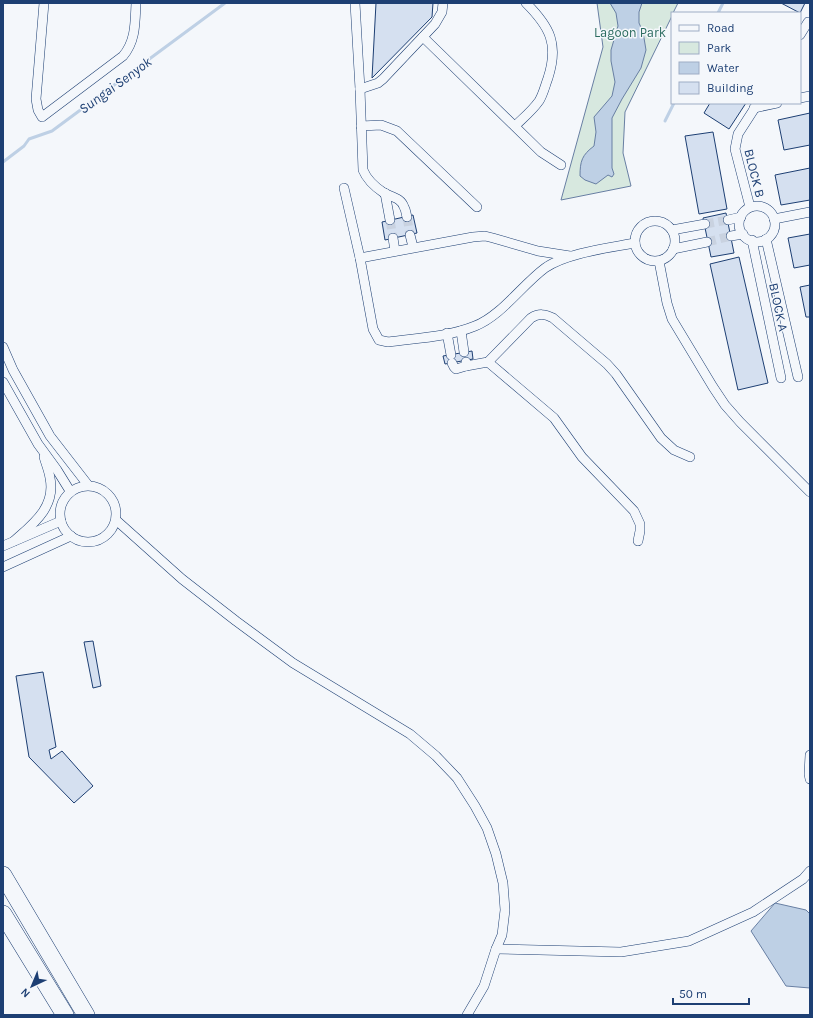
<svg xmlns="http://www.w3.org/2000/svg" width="813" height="1018" viewBox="0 0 813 1018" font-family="Karla,sans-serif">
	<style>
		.green { fill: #d7e8df; stroke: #687fa3 }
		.water { fill: #bed0e5; stroke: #687fa3 }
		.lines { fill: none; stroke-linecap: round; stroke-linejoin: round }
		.stream { stroke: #bed0e5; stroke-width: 3 }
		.building { fill: #d5e0f0; stroke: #1d3f73 }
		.street-tunnel { stroke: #c9d2e0; stroke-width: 9; stroke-dasharray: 9 4.5; stroke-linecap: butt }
		.street-casing { stroke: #1d3f73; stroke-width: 10 }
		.highway-casing { stroke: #1d3f73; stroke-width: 18 }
		.street { stroke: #f4f7fb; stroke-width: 9 }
		.highway { stroke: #f4f7fb; stroke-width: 17 }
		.labels { text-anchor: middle; stroke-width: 3; stroke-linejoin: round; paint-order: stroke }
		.park-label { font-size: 13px; fill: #2c6c60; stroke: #f4f7fb }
		.street-label { font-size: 13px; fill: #1d3f73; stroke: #f4f7fb }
		.water-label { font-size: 14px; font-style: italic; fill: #1d3f73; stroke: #f4f7fb }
	</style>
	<rect width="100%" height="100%" fill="#f4f7fb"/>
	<path class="green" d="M597,3H678L673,13H672V16L625,112L623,153L631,186L561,200L603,47Z"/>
	<g class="water">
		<path d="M610,3H642L639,12V23L643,32L646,50L641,68L622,99L612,118V168L614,174L612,177L608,175L596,184L585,180L580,176C580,161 582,155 594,146L596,132L594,117L612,96L615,82L611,61V50L618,26L616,13Z"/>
		<path d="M775,903L806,910L810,914V988L786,986L751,931Z"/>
	</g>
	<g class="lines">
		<g class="stream">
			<path d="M718,13L723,3"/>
			<path d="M665,121L674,103"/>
			<path d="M3,162L24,146L29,139L52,131L225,3"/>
		</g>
	</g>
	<g class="building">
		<path d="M376,3H433L432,17L372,78Z"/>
		<path d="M781,3H805L800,13Z"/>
		<path d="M710,103H746L729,129L704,113Z"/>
		<path d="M810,113V145L784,150L778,120Z"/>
		<path d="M713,132L727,209L699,214L685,136Z"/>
		<path d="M810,168V200L781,205L775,175Z"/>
		<path d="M726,213L734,253L711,257L703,218Z"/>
		<path d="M413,215L417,233L385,240L382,222Z"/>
		<path d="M810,234V265L794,268L788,238Z"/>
		<path d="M739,257L768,383L738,390L710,264Z"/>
		<path d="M810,285V317H806L800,287Z"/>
		<path d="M472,351L473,359L445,364L443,356Z"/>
		<path d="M93,641L101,686L93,688L84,642Z"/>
		<path d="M43,672L56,747L49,750L51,759L62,751L93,786L74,803L29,757L16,676Z"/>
	</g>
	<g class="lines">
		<g class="street-tunnel">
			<path d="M407,217L410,235"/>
			<path d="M390,220L393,238"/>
			<path d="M705,224L728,220"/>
			<path d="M707,242L731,236"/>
		</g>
		<g class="street-casing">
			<g id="street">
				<path d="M44,3L36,99L38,110L42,117L123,56C136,41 135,22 136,3"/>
				<path d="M355,3L360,89L363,170C367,180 375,187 384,193C392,197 401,198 404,207C406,210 406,214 407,217"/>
				<path d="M800,35L808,22H810"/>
				<path d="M423,37L541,152L561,165"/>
				<path d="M360,89L378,83L383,79L435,24L442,12L443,3"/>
				<path d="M800,98L810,96"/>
				<path d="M754,108L777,103"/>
				<path d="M361,126L381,125L397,131L477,207"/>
				<path d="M515,126C523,118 532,111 539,101C543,95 545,86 548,78C559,44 550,27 526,3"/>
				<path d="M344,188L360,258L373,329L379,340L388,342C417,338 448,337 475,326C501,316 522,285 545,268C566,253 609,248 635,243"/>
				<path d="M385,193L390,220"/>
				<circle cx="757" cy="224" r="18"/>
				<path d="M750,207L735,149L738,134L758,103"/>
				<path d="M774,219L810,212"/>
				<path d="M728,220L741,217"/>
				<circle cx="655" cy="241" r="20"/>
				<path d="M672,230L705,224"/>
				<path d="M410,235L413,247"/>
				<path d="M731,236L743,234"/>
				<path d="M393,238L395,251"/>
				<path d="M766,239L798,377"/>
				<path d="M752,240L781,378"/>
				<path d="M673,249L707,242"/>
				<path d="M360,258L473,237L485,236L493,238L538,251L570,256"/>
				<path d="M659,261L667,303L672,319L713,387L725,405L740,422L810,492"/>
				<path d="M461,331L464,352"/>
				<path d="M447,333L451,355"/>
				<path d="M3,347L13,370L50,436L88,485"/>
				<path d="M488,362L554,418L582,457L634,511L640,524V531L638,541"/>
				<path d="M452,363L454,367L456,369L466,366V362"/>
				<path d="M466,366L488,362L531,318C539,313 545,314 553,318L607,364L616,374L661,438L674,450L690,457"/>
				<path d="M3,382L38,444L57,470L70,491"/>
				<circle cx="88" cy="514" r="28"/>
				<path d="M116,520L182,579L236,621L293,663L410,734L436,756L457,778L475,806L487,828L496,854L503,883L505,910L502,935L496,949L484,986L467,1015"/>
				<path d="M14,541C33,524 56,507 50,478C49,471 46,464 44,457"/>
				<path d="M3,546L61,521"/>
				<path d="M3,567L71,536"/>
				<path d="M810,755L809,774L810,779"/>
				<path d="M496,949L621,952L689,941L753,912L803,879L810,871"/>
			</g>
		</g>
		<g class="highway-casing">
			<g id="highway">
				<path d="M3,875L86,1015"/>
				<path d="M3,914L65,1015"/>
			</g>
		</g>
		<use href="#street" class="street"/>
		<use href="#highway" class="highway"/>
	</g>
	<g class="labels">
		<g class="park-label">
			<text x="630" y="37">Lagoon Park</text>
		</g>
		<g class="street-label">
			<text transform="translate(755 173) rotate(76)" y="5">BLOCK B</text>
			<text transform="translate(779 307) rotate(78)" y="5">BLOCK A</text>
		</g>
		<g class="water-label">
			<text transform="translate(115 85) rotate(-36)" y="5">Sungai Senyok</text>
		</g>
	</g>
	<rect width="813" height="1018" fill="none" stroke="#1d3f73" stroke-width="8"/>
	<rect x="671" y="12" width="130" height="92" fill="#f4f7fb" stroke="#9eadc5"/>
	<rect x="679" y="25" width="20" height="6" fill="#f4f7fb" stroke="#9eadc5"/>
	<text x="707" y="32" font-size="12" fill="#1d3f73">Road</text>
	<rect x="679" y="42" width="20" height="12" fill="#d7e8df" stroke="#9eadc5"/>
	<text x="707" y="52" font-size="12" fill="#1d3f73">Park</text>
	<rect x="679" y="62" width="20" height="12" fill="#bed0e5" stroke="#9eadc5"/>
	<text x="707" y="72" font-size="12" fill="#1d3f73">Water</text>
	<rect x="679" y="82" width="20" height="12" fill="#d5e0f0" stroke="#9eadc5"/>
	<text x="707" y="92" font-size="12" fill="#1d3f73">Building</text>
	<g transform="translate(32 986) rotate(224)" stroke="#f4f7fb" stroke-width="3" paint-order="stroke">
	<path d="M0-3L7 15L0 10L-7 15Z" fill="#1d3f73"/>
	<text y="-6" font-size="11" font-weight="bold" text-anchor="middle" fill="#1d3f73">N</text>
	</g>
	<path d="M673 998v6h76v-6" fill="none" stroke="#1d3f73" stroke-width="2"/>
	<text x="679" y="998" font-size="12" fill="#1d3f73" stroke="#f4f7fb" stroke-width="3" paint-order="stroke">50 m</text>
</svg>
